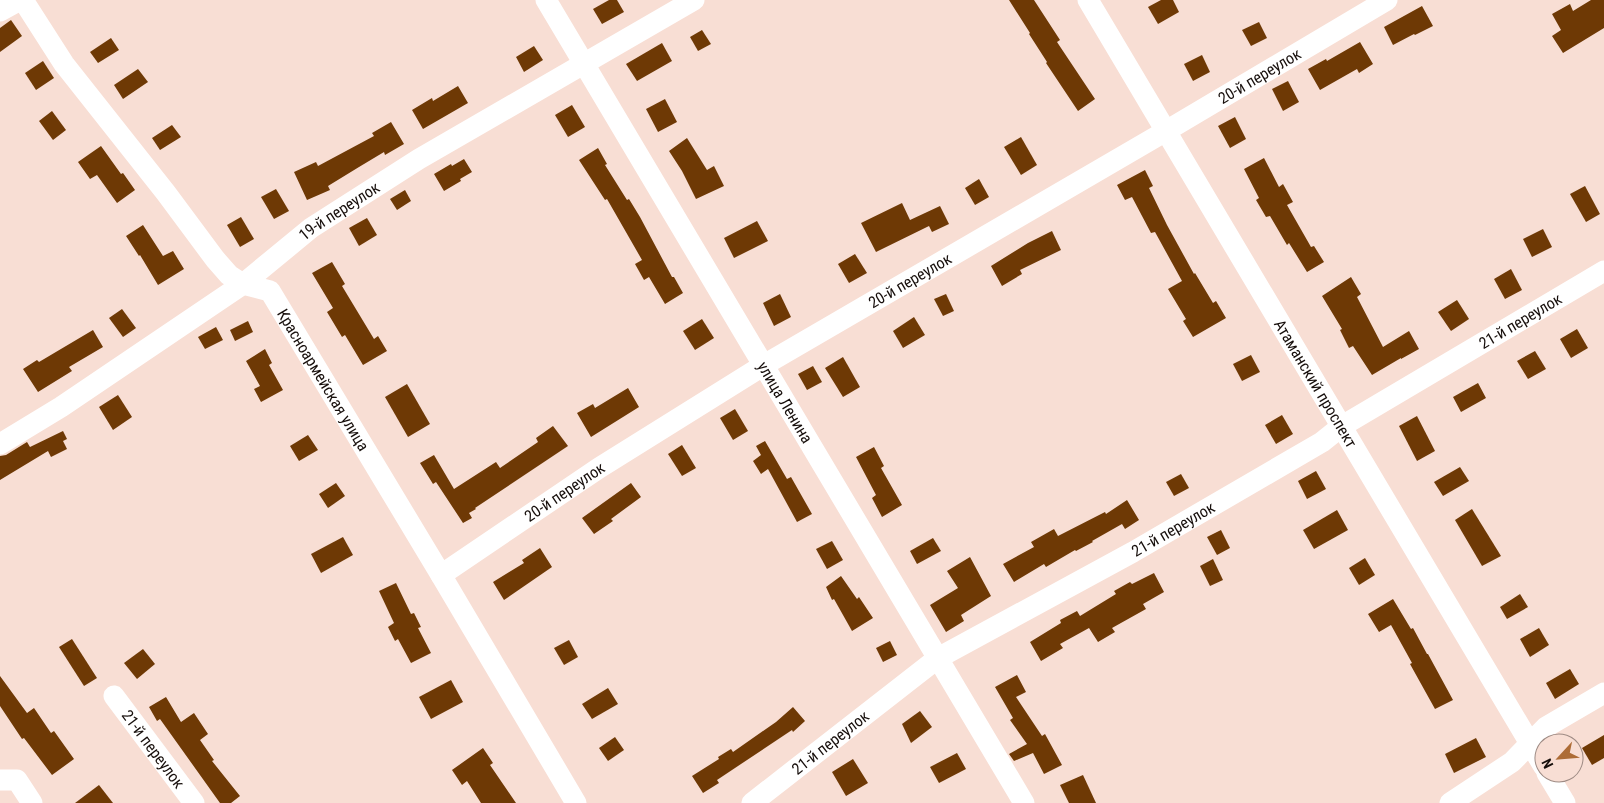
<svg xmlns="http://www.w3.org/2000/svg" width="1604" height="803" viewBox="0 0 1604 803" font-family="'Roboto Condensed',sans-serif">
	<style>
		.building { fill: #6e3905 }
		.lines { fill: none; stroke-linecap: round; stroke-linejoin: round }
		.minor { stroke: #fff; stroke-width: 21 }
		.labels { text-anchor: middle; stroke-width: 5; stroke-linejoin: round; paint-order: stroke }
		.street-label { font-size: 16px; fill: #160e0b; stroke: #f8ded4 }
	</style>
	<rect width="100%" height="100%" fill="#f8ded4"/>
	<g class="building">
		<path d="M609,0H617L624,12L602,24L593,9Z"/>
		<path d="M1009,0H1034L1060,40L1057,42L1095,99L1078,111L1046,63L1047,62L1029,34L1030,33Z"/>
		<path d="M1161,0H1173L1179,12L1158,24L1148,7Z"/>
		<path d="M1591,0H1604V28L1563,53L1552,36L1561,30L1552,14L1570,4L1573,11Z"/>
		<path d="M1422,6L1433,26L1415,35L1414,34L1393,45L1384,27Z"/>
		<path d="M11,20L22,36L0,52V28Z"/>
		<path d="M1259,22L1267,38L1251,46L1242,30Z"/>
		<path d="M702,30L711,44L698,51L690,37Z"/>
		<path d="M111,38L119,50L98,63L90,52Z"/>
		<path d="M1360,42L1373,64L1359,73L1357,69L1320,90L1308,69L1326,59L1327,61Z"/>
		<path d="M662,43L672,61L637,81L626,64Z"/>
		<path d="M534,46L543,60L524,72L516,57Z"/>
		<path d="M1202,55L1210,72L1193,81L1184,64Z"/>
		<path d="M43,61L54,78L36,90L25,73Z"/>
		<path d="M138,69L148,82L123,99L114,85Z"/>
		<path d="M1288,81L1299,102L1283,111L1272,89Z"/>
		<path d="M458,86L468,103L423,129L412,110L432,98L433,101Z"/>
		<path d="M665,99L677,122L658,132L646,109Z"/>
		<path d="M572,105L585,127L568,137L555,115Z"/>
		<path d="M52,111L66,130L53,140L39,121Z"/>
		<path d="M1235,117L1246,139L1230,148L1218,126Z"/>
		<path d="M391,122L404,144L385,155L384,152L359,167L328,186L330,190L307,200L294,172L316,162L318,166L374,136L372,133Z"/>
		<path d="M172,125L181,137L160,150L152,138Z"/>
		<path d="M1021,137L1037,165L1021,175L1004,147Z"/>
		<path d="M687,138L707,170L714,166L724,186L696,199L682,171L669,151Z"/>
		<path d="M101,146L121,174L123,173L135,190L117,203L97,175L90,179L78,162Z"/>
		<path d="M598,148L607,164L605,165L627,200L629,199L640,217L672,277H674L683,293L665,304L649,277L644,280L635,264L642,260L607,199L605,200L579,160Z"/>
		<path d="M1264,158L1279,187L1283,184L1293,202L1287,205L1311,247L1314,246L1324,262L1307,272L1289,243L1287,245L1270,216L1266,217L1256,200L1259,198L1244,169Z"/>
		<path d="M464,159L472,172L460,179L461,181L444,191L434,174L451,164L452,166Z"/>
		<path d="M1145,170L1153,186L1149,188L1167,225L1194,274L1195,273L1213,303L1216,301L1226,318L1193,337L1183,321L1186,319L1168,289L1182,281L1155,232L1151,233L1132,197L1125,200L1117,185Z"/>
		<path d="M979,179L989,197L975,205L965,188Z"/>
		<path d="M1585,186L1600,214L1586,222L1570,194Z"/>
		<path d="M276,189L289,211L274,219L261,197Z"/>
		<path d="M405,190L411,201L397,210L390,199Z"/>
		<path d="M902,203L910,220L940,206L949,224L932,232L929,226L876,252L861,223Z"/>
		<path d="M241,217L254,239L240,247L227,225Z"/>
		<path d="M367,218L377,235L359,246L349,228Z"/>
		<path d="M757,221L768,241L734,258L724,238Z"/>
		<path d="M143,225L163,256L173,251L184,269L158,285L140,255L139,256L126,236Z"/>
		<path d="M1543,229L1552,247L1532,257L1523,239Z"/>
		<path d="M1052,231L1061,250L1020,270L1022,274L1002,286L991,266L1028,243Z"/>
		<path d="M855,254L867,273L849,283L838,264Z"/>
		<path d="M332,262L345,284L342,286L374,339L378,336L387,351L363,365L345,335L342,337L327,312L333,308L312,273Z"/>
		<path d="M1511,269L1522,290L1505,299L1494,279Z"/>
		<path d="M1351,277L1361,294L1357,297L1383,347L1409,331L1419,349L1401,359V358L1372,375L1353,346L1349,348L1340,330L1342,329L1322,296Z"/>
		<path d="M780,294L791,317L774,326L763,303Z"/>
		<path d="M946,294L954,311L943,316L934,299Z"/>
		<path d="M1457,300L1469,319L1451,331L1438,312Z"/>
		<path d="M122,309L136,328L123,337L109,318Z"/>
		<path d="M914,317L925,335L903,348L893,331Z"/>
		<path d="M702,319L714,338L695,350L683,331Z"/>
		<path d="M248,321L253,332L235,341L230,330Z"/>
		<path d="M216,327L223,340L205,349L198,337Z"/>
		<path d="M1577,329L1588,348L1571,358L1560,339Z"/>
		<path d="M93,330L103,347L69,367L72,371L38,392L23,369L37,360L39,362Z"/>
		<path d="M265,349L272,363L269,365L283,390L261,402L254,389L260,386L246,361Z"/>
		<path d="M1535,351L1546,369L1528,379L1517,361Z"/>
		<path d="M1251,355L1260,372L1242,381L1233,364Z"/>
		<path d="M843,357L860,387L843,397L825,368Z"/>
		<path d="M813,366L822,382L807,390L798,374Z"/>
		<path d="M1478,383L1486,398L1461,412L1453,397Z"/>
		<path d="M407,384L430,424L408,437L385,397Z"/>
		<path d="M628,388L639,407L591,437L577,413L593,404L595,408Z"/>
		<path d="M118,395L132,417L113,430L99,407Z"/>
		<path d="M735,409L748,431L733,440L720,418Z"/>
		<path d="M1282,415L1293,434L1276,444L1265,425Z"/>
		<path d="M1417,416L1435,451L1417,461L1399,426Z"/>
		<path d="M553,426L568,446L475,508L476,509L469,513L472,518L463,523L436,482L433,484L420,463L434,455L454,489L496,462L500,468L538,442L536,438Z"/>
		<path d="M63,431L67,439L63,441L67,449L51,457L48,451L0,480V456L6,455L27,442L30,447Z"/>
		<path d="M308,435L318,450L299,461L290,446Z"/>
		<path d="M765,441L787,479L791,477L812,514L797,522L768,469L761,474L753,461L761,455L756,446Z"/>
		<path d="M682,445L696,468L682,476L668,454Z"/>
		<path d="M874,447L884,466L881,468L902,505L882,517L872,498L876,495L856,457Z"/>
		<path d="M1460,467L1469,481L1443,496L1434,482Z"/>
		<path d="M1316,471L1326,489L1307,499L1298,481Z"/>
		<path d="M1181,474L1189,488L1174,496L1166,482Z"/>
		<path d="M336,483L345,496L328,508L319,494Z"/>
		<path d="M631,483L641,497L611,519L613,521L594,534L582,518Z"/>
		<path d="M1127,500L1139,520L1125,529L1122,524L1092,541L1093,542L1076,551L1075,550L1046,567L1044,564L1014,582L1003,564L1034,547L1031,542L1054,529L1058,536L1105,512L1106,514Z"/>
		<path d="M1472,509L1501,556L1482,566L1455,520Z"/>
		<path d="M1337,510L1348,530L1314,549L1303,530Z"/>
		<path d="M1221,530L1230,548L1217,555L1207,537Z"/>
		<path d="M343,537L353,555L321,573L311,554Z"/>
		<path d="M933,538L941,551L917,564L910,551Z"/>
		<path d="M832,541L843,560L827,569L816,549Z"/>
		<path d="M540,548L552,567L504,600L493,582L524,563L522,560Z"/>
		<path d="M970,557L991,596L961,615L964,621L946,632L930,605L958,588L947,571Z"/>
		<path d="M1365,558L1375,575L1359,585L1349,568Z"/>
		<path d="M1213,559L1223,580L1210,586L1200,566Z"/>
		<path d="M1154,573L1164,592L1143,604L1146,609L1112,628L1115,632L1098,642L1089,628L1060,644L1063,648L1041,661L1030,642L1061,623L1060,620L1077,611L1080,616L1116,594L1114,591L1130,582L1132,584Z"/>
		<path d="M841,576L857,599L859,597L873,618L852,631L834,599L832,600L826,587Z"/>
		<path d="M396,583L411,614L414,613L421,627L418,628L431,653L411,663L398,639L395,641L388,627L394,623L379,591Z"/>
		<path d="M1520,594L1528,607L1507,619L1500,607Z"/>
		<path d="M1393,599L1411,629L1413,628L1427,654H1428L1453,700L1435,709L1410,664L1412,663L1391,625L1379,632L1368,614Z"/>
		<path d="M1539,628L1549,645L1530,657L1520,639Z"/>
		<path d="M72,639L97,678L84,686L59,647Z"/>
		<path d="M569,640L578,657L564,665L554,648Z"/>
		<path d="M890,641L897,655L883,662L876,648Z"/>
		<path d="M143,649L155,664L137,679L124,663Z"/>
		<path d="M1570,669L1579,684L1555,699L1546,683Z"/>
		<path d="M1017,675L1026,692L1016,697L1042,736L1045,734L1062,765L1044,774L1033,753L1014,761L1009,754L1027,744L1010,720L1013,718L995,687Z"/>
		<path d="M0,676L27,713L34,708L51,733L54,731L74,759L52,775L24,738L22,739L0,706Z"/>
		<path d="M451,680L463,702L431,719L419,697Z"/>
		<path d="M608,688L618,704L592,719L582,704Z"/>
		<path d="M166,697L181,722L194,713L208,734L200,740L214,760L212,761L240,796L231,803H220L160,719L157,721L149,707Z"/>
		<path d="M793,707L805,721L793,732L792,730L717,780L719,783L703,793L692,776L719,759L718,757L731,749L733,752L776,722Z"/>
		<path d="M920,711L932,727L911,743L902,724Z"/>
		<path d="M1604,735V758L1592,765L1582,748Z"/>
		<path d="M615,737L624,750L608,761L599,748Z"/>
		<path d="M1476,738L1486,757L1454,773L1445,754Z"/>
		<path d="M483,748L493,763L490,765L516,803H481L467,781L462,785L452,770Z"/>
		<path d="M957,753L966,769L939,783L930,767Z"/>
		<path d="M853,759L868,783L846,796L832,772Z"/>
		<path d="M1083,775L1096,803H1069L1060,785Z"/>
		<path d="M99,785L113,803H75Z"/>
	</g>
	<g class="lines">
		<g class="minor">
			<path id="s1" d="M23,0L64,64L166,193L215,259L229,275L243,284L270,291L441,575L576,803"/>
			<path id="s2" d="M546,0L1024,803"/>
			<path id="s3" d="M1088,0L1544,767"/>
			<path d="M0,11L20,0"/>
			<path id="s4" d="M0,444L61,407L243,284L311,228L419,159L694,0"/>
			<path id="s5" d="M441,575L599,468L764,365L1166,131L1387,0"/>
			<path id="s6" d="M114,696L194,803"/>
			<path d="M1547,773L1565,803"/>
			<path d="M0,780H17L32,803"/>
			<path id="s7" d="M752,803L938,658L1133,552L1322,442L1342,426L1604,271"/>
			<path d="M1450,803L1512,762L1546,727L1604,693"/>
		</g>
	</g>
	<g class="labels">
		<g class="street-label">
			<text dy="6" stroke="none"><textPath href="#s5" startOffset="959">20-й переулок</textPath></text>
			<text dy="6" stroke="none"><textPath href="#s4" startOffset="412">19-й переулок</textPath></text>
			<text dy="6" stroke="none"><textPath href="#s5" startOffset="554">20-й переулок</textPath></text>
			<text dy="6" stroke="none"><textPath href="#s7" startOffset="909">21-й переулок</textPath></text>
			<text dy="6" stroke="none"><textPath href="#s1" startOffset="492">Красноармейская улица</textPath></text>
			<text dy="6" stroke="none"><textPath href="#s3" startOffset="446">Атаманский проспект</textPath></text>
			<text dy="6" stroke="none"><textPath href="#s2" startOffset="468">улица Ленина</textPath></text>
			<text dy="6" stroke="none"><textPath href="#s5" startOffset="149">20-й переулок</textPath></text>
			<text dy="6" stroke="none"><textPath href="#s7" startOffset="504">21-й переулок</textPath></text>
			<text dy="6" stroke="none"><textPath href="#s7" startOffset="99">21-й переулок</textPath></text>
			<text dy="6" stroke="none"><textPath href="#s6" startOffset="66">21-й переулок</textPath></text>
		</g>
	</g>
	<g transform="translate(1559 758) rotate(244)"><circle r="24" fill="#f8ded4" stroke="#9e8b84"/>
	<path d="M0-4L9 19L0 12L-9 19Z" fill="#ad6c36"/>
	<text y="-8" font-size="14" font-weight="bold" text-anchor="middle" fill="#160e0b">N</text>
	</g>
</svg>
